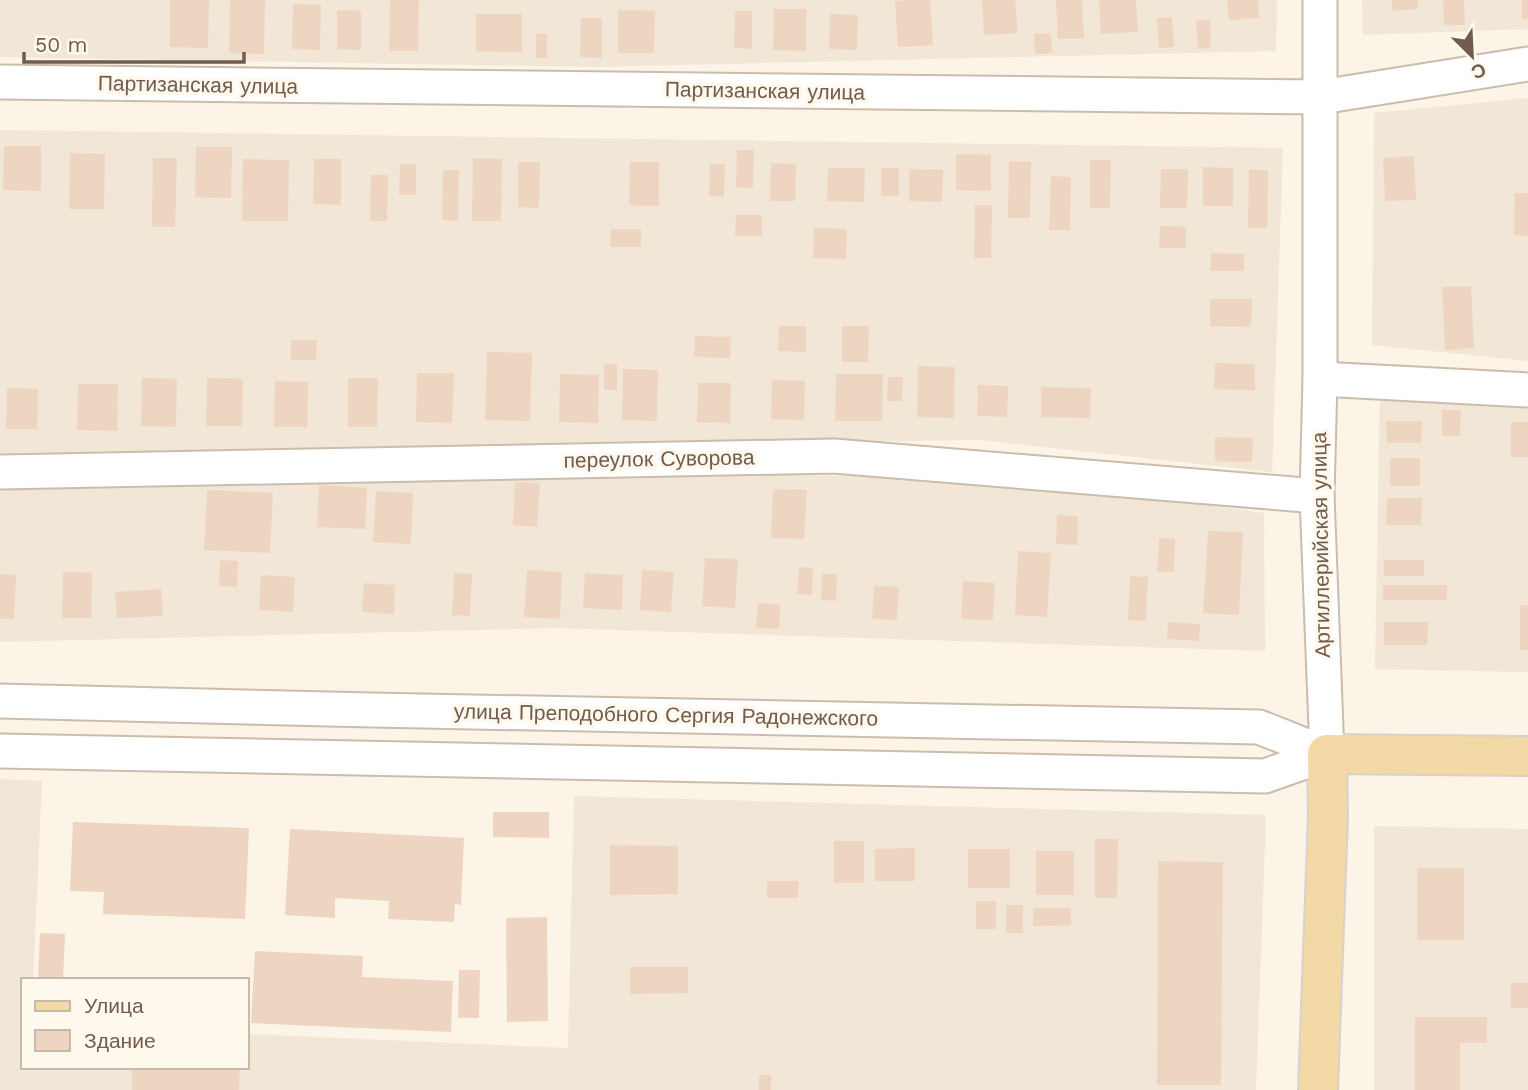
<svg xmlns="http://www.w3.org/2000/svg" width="1528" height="1090" viewBox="0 0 1528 1090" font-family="'Work Sans',sans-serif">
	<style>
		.residential { fill: #f2e6d6 }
		.building { fill: #eed5c1 }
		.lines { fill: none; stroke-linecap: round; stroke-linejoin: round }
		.minor-casing { stroke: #ccbcae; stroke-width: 37 }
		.major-casing { stroke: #d8d1cd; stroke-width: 42 }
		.minor { stroke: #fff; stroke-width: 33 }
		.major { stroke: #f3d9a5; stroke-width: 38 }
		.labels { text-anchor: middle; stroke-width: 7; stroke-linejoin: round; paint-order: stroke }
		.street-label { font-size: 21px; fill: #725c4e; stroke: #fef8ed }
	</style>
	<rect width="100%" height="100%" fill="#fbf4e7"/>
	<g class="residential">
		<path d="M0,0H1277L1276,51L589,67L0,57Z"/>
		<path d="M1362,0H1528V29L1363,35Z"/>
		<path d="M1528,98V361L1372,345L1374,113Z"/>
		<path d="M0,130L1283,148L1272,472L980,440L0,453Z"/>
		<path d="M1380,389L1528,401V672L1375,669Z"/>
		<path d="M805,475L1020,480L1264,513L1265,651L557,628L0,642V485Z"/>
		<path d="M0,779L42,781L33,980H23V1067H247V1034L568,1048L574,796L1266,815L1256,1090H0Z"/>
		<path d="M1374,826L1528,829V1090H1374Z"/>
	</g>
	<g class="building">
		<path d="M170,0H209L208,48L170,47Z"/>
		<path d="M230,0H265L264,54L229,53Z"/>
		<path d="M390,0H419L418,51H389Z"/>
		<path d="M909,0H930L933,45L898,47L895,1Z"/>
		<path d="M982,0H1015L1018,33L984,35Z"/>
		<path d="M1056,0H1082L1084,38L1058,39Z"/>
		<path d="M1099,0H1136L1138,32L1101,34Z"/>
		<path d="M1227,0H1258L1259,18L1229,20Z"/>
		<path d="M1392,0H1418V9L1392,11Z"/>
		<path d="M1443,0H1464L1465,25H1444Z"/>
		<rect x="1522" y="0" width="6" height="19"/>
		<path d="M293,4L321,5L320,50L292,49Z"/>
		<path d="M774,9H806V51L773,50Z"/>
		<path d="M337,10L361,11V50L337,49Z"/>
		<path d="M618,10L655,11L654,53H618Z"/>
		<path d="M735,11H752V49L734,48Z"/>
		<path d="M476,14H522V52L476,51Z"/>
		<path d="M830,14L858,15L857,50L829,49Z"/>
		<path d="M1172,17L1174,47L1159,48L1157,18Z"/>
		<path d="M581,18H602V58L580,57Z"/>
		<path d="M1210,20L1211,47L1198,49L1196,21Z"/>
		<path d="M536,33L547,34V58H536Z"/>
		<path d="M1051,33L1052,53L1035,54L1034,34Z"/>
		<path d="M4,146H41V191L3,190Z"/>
		<path d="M196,147H232L231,198L195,197Z"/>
		<path d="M737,150H754L753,188L736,187Z"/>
		<path d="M70,153L105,154L104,209H69Z"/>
		<path d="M956,154L991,155V191L956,190Z"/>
		<path d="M1414,156L1416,200L1385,201L1383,158Z"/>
		<path d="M153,158H177L175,227H152Z"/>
		<path d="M473,158L502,159L501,221H472Z"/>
		<path d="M243,159L289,160L288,221H242Z"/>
		<path d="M314,159H341V205L313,204Z"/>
		<path d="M1090,160H1111L1110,208H1090Z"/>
		<path d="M1009,161L1031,162L1030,218H1008Z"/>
		<path d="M518,162H540L539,208L518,207Z"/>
		<path d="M630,162H659V206L629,205Z"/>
		<path d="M771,163L796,164L795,201H770Z"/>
		<path d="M400,164H416V195H399Z"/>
		<path d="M710,164H725L724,197L709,196Z"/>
		<path d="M1203,167L1233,168V206H1203Z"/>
		<path d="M828,168H865L864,202L827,201Z"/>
		<rect x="881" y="168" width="18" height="28"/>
		<path d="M909,169L943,170L942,202L909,201Z"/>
		<path d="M1161,169H1188L1187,208H1160Z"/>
		<path d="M443,170H459L458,221L442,220Z"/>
		<path d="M1249,170H1268L1267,228H1248Z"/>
		<path d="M371,175H388L387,221H370Z"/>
		<path d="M1051,176L1071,177L1070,230H1049Z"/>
		<path d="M1515,193H1528V236L1514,235Z"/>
		<path d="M975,205H992L991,258H974Z"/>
		<path d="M736,215H762V236H735Z"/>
		<path d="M1160,226L1186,227V248H1159Z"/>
		<path d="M814,228L847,229L846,259L813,258Z"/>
		<path d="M611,229H641V247H610Z"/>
		<path d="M1211,253L1244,254V271H1211Z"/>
		<path d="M1471,286L1474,348L1445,350L1442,287Z"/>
		<path d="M1210,299H1252L1251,327L1210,326Z"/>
		<path d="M779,326H806V352L778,351Z"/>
		<path d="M842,326H869L868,362H842Z"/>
		<path d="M695,336L731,337L730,358L694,357Z"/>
		<path d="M291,340H317L316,360H291Z"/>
		<path d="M487,352L532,353L530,421L485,420Z"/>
		<path d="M1215,363L1255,364V390L1214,389Z"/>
		<rect x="604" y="364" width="13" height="26"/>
		<path d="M918,366L955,367L954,418L917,417Z"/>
		<path d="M623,369L658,370L657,421L622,420Z"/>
		<path d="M417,373H454L452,423L416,422Z"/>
		<path d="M560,374L599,375L598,423L559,422Z"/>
		<path d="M836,374H883L882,421H835Z"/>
		<path d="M888,377H903L902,401H887Z"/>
		<path d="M142,378L177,379L176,427L141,426Z"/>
		<path d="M207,378L243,379L242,426H206Z"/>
		<path d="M348,378H378L377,427H348Z"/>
		<path d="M772,380L805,381L804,420L771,419Z"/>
		<path d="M275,381L308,382L307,427H274Z"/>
		<path d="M698,383H731L730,423L697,422Z"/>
		<path d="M78,384H118L117,431L77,430Z"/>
		<path d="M978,385L1008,386L1007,417L977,416Z"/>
		<path d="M1041,387L1091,388L1090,418L1041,417Z"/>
		<path d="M7,388L38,389L37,429H6Z"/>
		<path d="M1442,410H1461L1460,436H1442Z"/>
		<path d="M1386,421H1422L1421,443H1387Z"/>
		<rect x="1511" y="422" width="17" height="35"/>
		<path d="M1215,437L1253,438L1252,462L1215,461Z"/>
		<rect x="1390" y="458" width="30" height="28"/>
		<path d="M515,482L540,483L537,527L513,525Z"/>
		<path d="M319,485L367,488L365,529L317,527Z"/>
		<path d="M773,489L807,490L804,539L771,538Z"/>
		<path d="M207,490L273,493L270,553L204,550Z"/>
		<path d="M376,491L413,493L411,544L373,542Z"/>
		<path d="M1387,498H1422L1421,525H1386Z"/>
		<path d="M1057,515L1078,516L1077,545L1056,544Z"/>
		<path d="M1208,531L1243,532L1239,615L1203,613Z"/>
		<path d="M1159,538L1175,539L1174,572H1157Z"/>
		<path d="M1018,551L1051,553L1047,617L1015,615Z"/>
		<path d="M705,558L738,559L735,608L702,606Z"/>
		<path d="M220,560L238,561L237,587L219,586Z"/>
		<rect x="1384" y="560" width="40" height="16"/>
		<path d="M799,567L813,568L812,595L797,594Z"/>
		<path d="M527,570L562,572L560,619L524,617Z"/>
		<path d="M642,570L674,572L671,612L640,610Z"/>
		<path d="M63,572L92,573L91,618H62Z"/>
		<path d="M454,573L472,574L470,616L452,615Z"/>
		<path d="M585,573L623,575L622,610L583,608Z"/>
		<path d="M0,574L16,575L14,619H0Z"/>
		<path d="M822,574H837L836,601L821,600Z"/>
		<path d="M261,575L295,577L293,612L259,610Z"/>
		<path d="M1130,576L1148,577L1146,621L1128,620Z"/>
		<path d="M963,581L995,583L993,620L961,619Z"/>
		<path d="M364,583L395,585L394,614L362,612Z"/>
		<rect x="1383" y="585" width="64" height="15"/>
		<path d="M874,586L899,587L897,620L872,619Z"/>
		<path d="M161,589L163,616L117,618L115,592Z"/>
		<path d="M758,603L780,605L779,629L756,628Z"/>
		<rect x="1520" y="605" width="8" height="45"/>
		<path d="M1168,622L1200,624L1199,641L1167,639Z"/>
		<path d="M1384,622H1428L1427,645H1384Z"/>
		<path d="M493,812H549V838L493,837Z"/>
		<path d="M73,822L249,828L245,919L103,914L104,892L70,891Z"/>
		<path d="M290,829L464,838L461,905L455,904L454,922L388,919L389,901L335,898V918L285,915Z"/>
		<path d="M1095,839H1118L1117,898H1095Z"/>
		<rect x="834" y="841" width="30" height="42"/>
		<path d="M610,845L678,846V894L610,895Z"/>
		<path d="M915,848V881H875V849Z"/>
		<rect x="968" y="849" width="42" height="39"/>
		<rect x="1036" y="851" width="38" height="44"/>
		<path d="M1158,861L1223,862L1221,1085H1157Z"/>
		<rect x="1417" y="868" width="47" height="72"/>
		<rect x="767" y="881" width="31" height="17"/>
		<rect x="976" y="901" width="20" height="28"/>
		<rect x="1006" y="905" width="17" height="28"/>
		<path d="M1033,908H1071V925L1033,926Z"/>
		<path d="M547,917L548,1021L507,1022L506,918Z"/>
		<path d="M40,933L65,934L63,980H38Z"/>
		<path d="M255,951L363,956L362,977L453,981L451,1032L251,1023Z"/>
		<path d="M630,967H688V993L630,994Z"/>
		<path d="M459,970H480L479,1018H458Z"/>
		<rect x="1511" y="983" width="17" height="25"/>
		<path d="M1415,1017H1487V1043H1460V1090H1415Z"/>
		<path d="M132,1067H240L239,1090H132Z"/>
		<rect x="759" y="1075" width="12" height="15"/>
	</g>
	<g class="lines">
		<g class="minor-casing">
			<g id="minor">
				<path d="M1320,0V379L1317,496L1327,754"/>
				<path d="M0,82L1321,97L1528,64"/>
				<path d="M1320,379L1528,390"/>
				<path d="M0,472L834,456L1317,496"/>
				<path d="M0,701L372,710L1259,727L1327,754"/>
				<path d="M0,751L1265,776L1327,754"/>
			</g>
		</g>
		<g class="major-casing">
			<path id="major" d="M1318,1090L1328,816L1327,754L1528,756"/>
		</g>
		<use href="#minor" class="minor"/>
		<use href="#major" class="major"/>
	</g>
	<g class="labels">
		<g class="street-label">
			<text transform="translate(198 85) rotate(1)" y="7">Партизанская улица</text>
			<text transform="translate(765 91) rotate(1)" y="7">Партизанская улица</text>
			<text transform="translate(659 459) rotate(-1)" y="7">переулок Суворова</text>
			<text transform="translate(1321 545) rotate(-91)" y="7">Артиллерийская улица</text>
			<text transform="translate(666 715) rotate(1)" y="7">улица Преподобного Сергия Радонежского</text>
		</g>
	</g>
	<rect x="21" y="978" width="228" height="91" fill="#fef8ed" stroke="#c6baad" stroke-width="2"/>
	<rect x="35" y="1001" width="35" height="10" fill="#f3d9a5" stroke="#c6baad" stroke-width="2"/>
	<text x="84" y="1013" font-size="21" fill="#725c4e">Улица</text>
	<rect x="35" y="1030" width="35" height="21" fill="#eed5c1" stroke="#c6baad" stroke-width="2"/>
	<text x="84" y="1048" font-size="21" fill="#725c4e">Здание</text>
	<g transform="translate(1472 56) rotate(156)" stroke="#fef8ed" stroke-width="5" paint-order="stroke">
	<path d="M0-5L12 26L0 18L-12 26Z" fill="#725c4e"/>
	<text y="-10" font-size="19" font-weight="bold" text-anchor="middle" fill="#725c4e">С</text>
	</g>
	<path d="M24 52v10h220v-10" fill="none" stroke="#725c4e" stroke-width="3.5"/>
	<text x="35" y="52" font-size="21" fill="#725c4e" stroke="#fef8ed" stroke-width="5" paint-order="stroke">50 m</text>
</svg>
